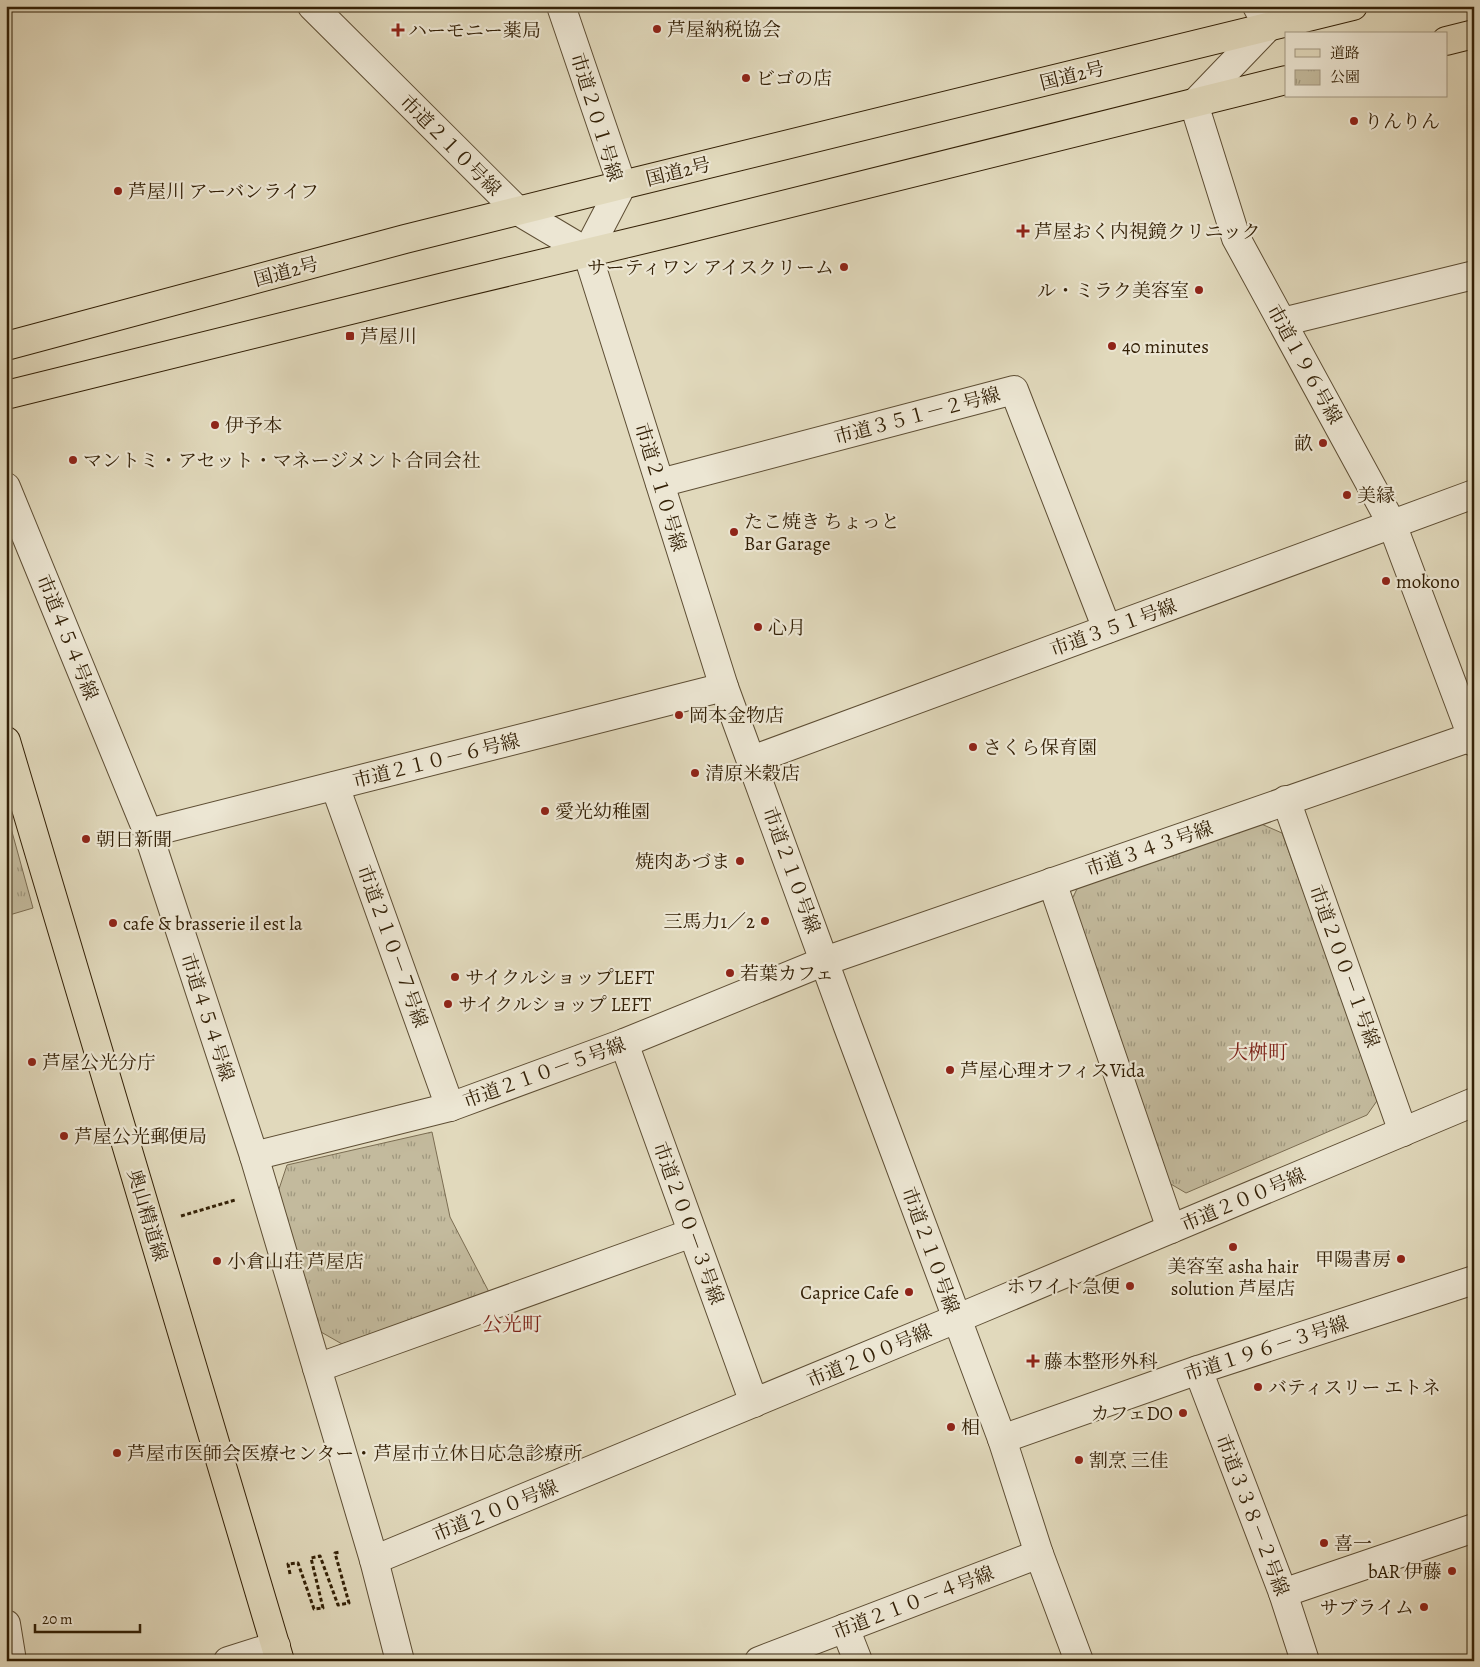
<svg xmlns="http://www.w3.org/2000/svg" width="1480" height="1667" viewBox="0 0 1480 1667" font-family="Alegreya,'Noto Serif JP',serif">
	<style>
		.park { fill: url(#park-tufts); stroke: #7b6d52 }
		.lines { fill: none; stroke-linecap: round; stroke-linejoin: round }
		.minor-casing { stroke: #5e4e34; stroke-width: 30 }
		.major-casing { stroke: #332006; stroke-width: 30 }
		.highway-casing { stroke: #332006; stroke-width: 30 }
		.path { stroke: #332006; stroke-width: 3; stroke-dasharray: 4 2.5; stroke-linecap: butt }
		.minor { stroke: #ece6d3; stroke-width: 28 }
		.major { stroke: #e1d9bc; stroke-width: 28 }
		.highway { stroke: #e1d9bc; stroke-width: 28 }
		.poi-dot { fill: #8f2418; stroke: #ece6d3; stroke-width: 2 }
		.labels { text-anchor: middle; stroke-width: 4.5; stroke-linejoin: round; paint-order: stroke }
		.poi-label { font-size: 19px; fill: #332006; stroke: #ece6d3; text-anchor: start }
		.street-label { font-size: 19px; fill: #332006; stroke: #ece6d3 }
		.neighbourhood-label { font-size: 20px; fill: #7a1f14; stroke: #ece6d3 }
	</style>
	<defs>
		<pattern id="park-tufts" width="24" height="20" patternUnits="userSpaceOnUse" patternTransform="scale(1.25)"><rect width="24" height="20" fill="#c3ba9d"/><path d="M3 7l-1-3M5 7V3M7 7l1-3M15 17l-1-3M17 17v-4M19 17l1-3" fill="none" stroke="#9f977e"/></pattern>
	</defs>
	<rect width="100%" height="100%" fill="#e1d9bc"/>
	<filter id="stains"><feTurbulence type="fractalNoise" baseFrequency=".004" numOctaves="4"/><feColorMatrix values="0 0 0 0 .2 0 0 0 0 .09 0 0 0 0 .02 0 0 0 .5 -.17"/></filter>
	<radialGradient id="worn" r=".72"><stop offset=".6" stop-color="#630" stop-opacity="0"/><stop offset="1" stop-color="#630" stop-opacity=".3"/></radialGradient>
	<g class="park">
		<path d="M6,810L33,908L6,916Z"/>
		<path d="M1259,823L1282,833L1379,1098L1367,1115L1186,1193L1164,1180L1068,907L1078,887Z"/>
		<path d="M432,1132L450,1217L490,1294L342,1344L321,1332L278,1192L287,1165Z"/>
	</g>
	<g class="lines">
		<g class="minor-casing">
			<g id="minor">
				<path d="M312,6L518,211L587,252L724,687L847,1024L1002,1439L1039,1554L1079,1661"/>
				<path d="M561,6L622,185L587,252"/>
				<path d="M1257,6L1268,27L1194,104L1236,238L1392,524L1474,742"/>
				<path d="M1282,322L1474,275"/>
				<path d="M660,483L1014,390L1107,629"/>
				<path d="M6,487L148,833L254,1156L374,1560L400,1661"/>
				<path d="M752,760L1474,494"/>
				<path d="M335,786L450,1107"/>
				<path d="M1286,800L1403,1132"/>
				<path d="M148,833L724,687"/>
				<path d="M1052,882L1171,1229"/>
				<path d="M624,1043L754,1403"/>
				<path d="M254,1156L450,1107L624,1043L825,961L1474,736"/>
				<path d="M317,1368L692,1233"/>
				<path d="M1198,1370L1283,1593L1305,1661"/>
				<path d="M1002,1439L1198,1370L1474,1280"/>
				<path d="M374,1560L956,1319L1474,1102"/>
				<path d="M1283,1593L1474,1528"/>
				<path d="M6,1624L12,1661"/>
				<path d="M845,1628L858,1661"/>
				<path d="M228,1661L276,1646"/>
				<path d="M759,1661L1039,1554"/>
			</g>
		</g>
		<g class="major-casing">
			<path id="major" d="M6,741L280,1661"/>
		</g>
		<g class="highway-casing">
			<g id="highway">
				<path d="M1446,41L1474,34"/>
				<path d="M6,346L405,239L622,185L1353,6"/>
				<path d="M6,395L444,287L674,232L1286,80"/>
			</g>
		</g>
		<g class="path">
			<path d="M181,1216L235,1200"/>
			<path d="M290,1574L288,1564L298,1563L314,1609L323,1608L311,1558L320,1556L338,1605L349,1603L335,1553L340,1552"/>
		</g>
		<use href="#minor" class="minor"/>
		<use href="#major" class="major"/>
		<use href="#highway" class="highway"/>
	</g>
	<g class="poi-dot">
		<circle cx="657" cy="29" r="5"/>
		<path d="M395.5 22.5h5v5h5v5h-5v5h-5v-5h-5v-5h5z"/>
		<circle cx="746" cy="78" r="5"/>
		<circle cx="1354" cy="121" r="5"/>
		<circle cx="118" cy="191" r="5"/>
		<path d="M1020.5 223.5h5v5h5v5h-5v5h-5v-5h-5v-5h5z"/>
		<circle cx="844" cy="267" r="5"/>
		<circle cx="1199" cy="290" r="5"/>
		<rect x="345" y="331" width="10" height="10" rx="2.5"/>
		<circle cx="1112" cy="346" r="5"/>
		<circle cx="215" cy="425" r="5"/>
		<circle cx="1323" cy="443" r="5"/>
		<circle cx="73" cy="460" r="5"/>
		<circle cx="1347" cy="495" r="5"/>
		<circle cx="734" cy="532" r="5"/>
		<circle cx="1386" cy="581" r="5"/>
		<circle cx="758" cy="627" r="5"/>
		<circle cx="679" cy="715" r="5"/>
		<circle cx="973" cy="747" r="5"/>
		<circle cx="695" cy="773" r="5"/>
		<circle cx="545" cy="811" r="5"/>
		<circle cx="86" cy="839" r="5"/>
		<circle cx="740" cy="861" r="5"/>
		<circle cx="765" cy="921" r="5"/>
		<circle cx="113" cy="923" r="5"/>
		<circle cx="730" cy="973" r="5"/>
		<circle cx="455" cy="977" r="5"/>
		<circle cx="448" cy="1004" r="5"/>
		<circle cx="32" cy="1062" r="5"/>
		<circle cx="950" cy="1070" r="5"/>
		<circle cx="64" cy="1136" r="5"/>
		<circle cx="1233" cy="1247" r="5"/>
		<circle cx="1401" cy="1259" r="5"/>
		<circle cx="217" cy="1261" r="5"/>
		<circle cx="1130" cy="1286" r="5"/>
		<circle cx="909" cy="1292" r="5"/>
		<path d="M1030.5 1353.5h5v5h5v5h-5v5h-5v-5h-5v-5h5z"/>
		<circle cx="1258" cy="1387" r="5"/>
		<circle cx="1183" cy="1413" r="5"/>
		<circle cx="951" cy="1427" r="5"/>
		<circle cx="117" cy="1453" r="5"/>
		<circle cx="1079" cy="1460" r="5"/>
		<circle cx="1324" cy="1543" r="5"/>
		<circle cx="1452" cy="1571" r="5"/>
		<circle cx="1424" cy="1607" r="5"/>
	</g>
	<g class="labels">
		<g class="poi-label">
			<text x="667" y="36">芦屋納税協会</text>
			<text x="408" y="37">ハーモニー薬局</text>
			<text x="756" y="85">ビゴの店</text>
			<text x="1364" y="128">りんりん</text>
			<text x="128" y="198">芦屋川 アーバンライフ</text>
			<text x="1034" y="238">芦屋おく内視鏡クリニック</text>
			<text x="834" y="274" text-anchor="end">サーティワン アイスクリーム</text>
			<text x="1189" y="297" text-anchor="end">ル・ミラク美容室</text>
			<text x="360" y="343">芦屋川</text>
			<text x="1122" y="353">40 minutes</text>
			<text x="225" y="432">伊予本</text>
			<text x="1313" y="450" text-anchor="end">畝</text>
			<text x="83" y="467">マントミ・アセット・マネージメント合同会社</text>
			<text x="1357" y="502">美縁</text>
			<text x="744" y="528">たこ焼き ちょっと<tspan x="744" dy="22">Bar Garage</tspan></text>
			<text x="1396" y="588">mokono</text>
			<text x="768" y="634">心月</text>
			<text x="689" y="722">岡本金物店</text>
			<text x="983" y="754">さくら保育園</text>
			<text x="705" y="780">清原米穀店</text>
			<text x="555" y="818">愛光幼稚園</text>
			<text x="96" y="846">朝日新聞</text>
			<text x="730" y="868" text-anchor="end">焼肉あづま</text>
			<text x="755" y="928" text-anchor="end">三馬力1／2</text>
			<text x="123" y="930">cafe &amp; brasserie il est la</text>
			<text x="740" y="980">若葉カフェ</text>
			<text x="465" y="984">サイクルショップLEFT</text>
			<text x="458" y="1011">サイクルショップ LEFT</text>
			<text x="42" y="1069">芦屋公光分庁</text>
			<text x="960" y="1077">芦屋心理オフィスVida</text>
			<text x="74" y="1143">芦屋公光郵便局</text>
			<text x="1391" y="1266" text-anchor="end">甲陽書房</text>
			<text x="227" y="1268">小倉山荘 芦屋店</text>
			<text x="1233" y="1273" text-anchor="middle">美容室 asha hair<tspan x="1233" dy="22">solution 芦屋店</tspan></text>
			<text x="1120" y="1293" text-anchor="end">ホワイト急便</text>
			<text x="899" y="1299" text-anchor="end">Caprice Cafe</text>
			<text x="1044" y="1368">藤本整形外科</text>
			<text x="1268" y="1394">バティスリー エトネ</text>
			<text x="1173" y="1420" text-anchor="end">カフェDO</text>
			<text x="961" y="1434">相</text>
			<text x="127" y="1460">芦屋市医師会医療センター・芦屋市立休日応急診療所</text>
			<text x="1089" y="1467">割烹 三佳</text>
			<text x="1334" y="1550">喜一</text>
			<text x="1442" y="1578" text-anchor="end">bAR 伊藤</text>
			<text x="1414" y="1614" text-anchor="end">サブライム</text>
		</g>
		<g class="street-label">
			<text transform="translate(1072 75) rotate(-14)" y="7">国道2号</text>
			<text transform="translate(597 117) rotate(73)" y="7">市道２０１号線</text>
			<text transform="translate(451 145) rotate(45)" y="7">市道２１０号線</text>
			<text transform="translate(678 171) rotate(-14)" y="7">国道2号</text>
			<text transform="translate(286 271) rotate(-15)" y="7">国道2号</text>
			<text transform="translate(1305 364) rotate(61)" y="7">市道１９６号線</text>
			<text transform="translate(917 415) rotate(-15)" y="7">市道３５１－２号線</text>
			<text transform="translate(661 487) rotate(73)" y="7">市道２１０号線</text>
			<text transform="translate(1113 627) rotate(-20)" y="7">市道３５１号線</text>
			<text transform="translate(68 637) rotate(68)" y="7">市道４５４号線</text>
			<text transform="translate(436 760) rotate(-14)" y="7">市道２１０－６号線</text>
			<text transform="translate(1149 848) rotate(-19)" y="7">市道３４３号線</text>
			<text transform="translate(792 870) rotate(70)" y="7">市道２１０号線</text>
			<text transform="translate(393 946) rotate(70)" y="7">市道２１０－７号線</text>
			<text transform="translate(1345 966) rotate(70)" y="7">市道２００－１号線</text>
			<text transform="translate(208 1017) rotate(72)" y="7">市道４５４号線</text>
			<text transform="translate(544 1072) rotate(-20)" y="7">市道２１０－５号線</text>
			<text transform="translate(1243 1199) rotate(-23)" y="7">市道２００号線</text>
			<text transform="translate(148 1215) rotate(73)" y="7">奥山精道線</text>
			<text transform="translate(689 1223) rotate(70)" y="7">市道２００－３号線</text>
			<text transform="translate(931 1250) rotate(70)" y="7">市道２１０号線</text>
			<text transform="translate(1266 1348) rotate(-18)" y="7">市道１９６－３号線</text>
			<text transform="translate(869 1355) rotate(-23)" y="7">市道２００号線</text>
			<text transform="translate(495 1510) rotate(-22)" y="7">市道２００号線</text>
			<text transform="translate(1253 1515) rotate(69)" y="7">市道３３８－２号線</text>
			<text transform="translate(913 1602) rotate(-21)" y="7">市道２１０－４号線</text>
		</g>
		<g class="neighbourhood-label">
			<text x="1258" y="1059">大桝町</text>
			<text x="512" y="1331">公光町</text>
		</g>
	</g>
	<rect width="1480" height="1667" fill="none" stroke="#e1d9bc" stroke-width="25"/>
	<rect x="8" y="8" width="1465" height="1652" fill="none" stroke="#332006" stroke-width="2.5"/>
	<rect x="12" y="12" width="1455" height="1642" fill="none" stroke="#332006"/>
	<rect x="1285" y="32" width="162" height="65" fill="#ece6d3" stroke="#a29781"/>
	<rect x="1295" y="49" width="25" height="8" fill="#e1d9bc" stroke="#a29781"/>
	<text x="1330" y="58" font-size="15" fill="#332006">道路</text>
	<rect x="1295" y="70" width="25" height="15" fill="url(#park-tufts)" stroke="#a29781"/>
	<text x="1330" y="82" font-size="15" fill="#332006">公園</text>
	<path d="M35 1624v8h105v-8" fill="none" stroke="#332006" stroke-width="2.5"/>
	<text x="42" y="1624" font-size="15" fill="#332006" stroke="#ece6d3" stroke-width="4" paint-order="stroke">20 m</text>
	<rect width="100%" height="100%" filter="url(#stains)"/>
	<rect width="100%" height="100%" fill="url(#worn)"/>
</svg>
